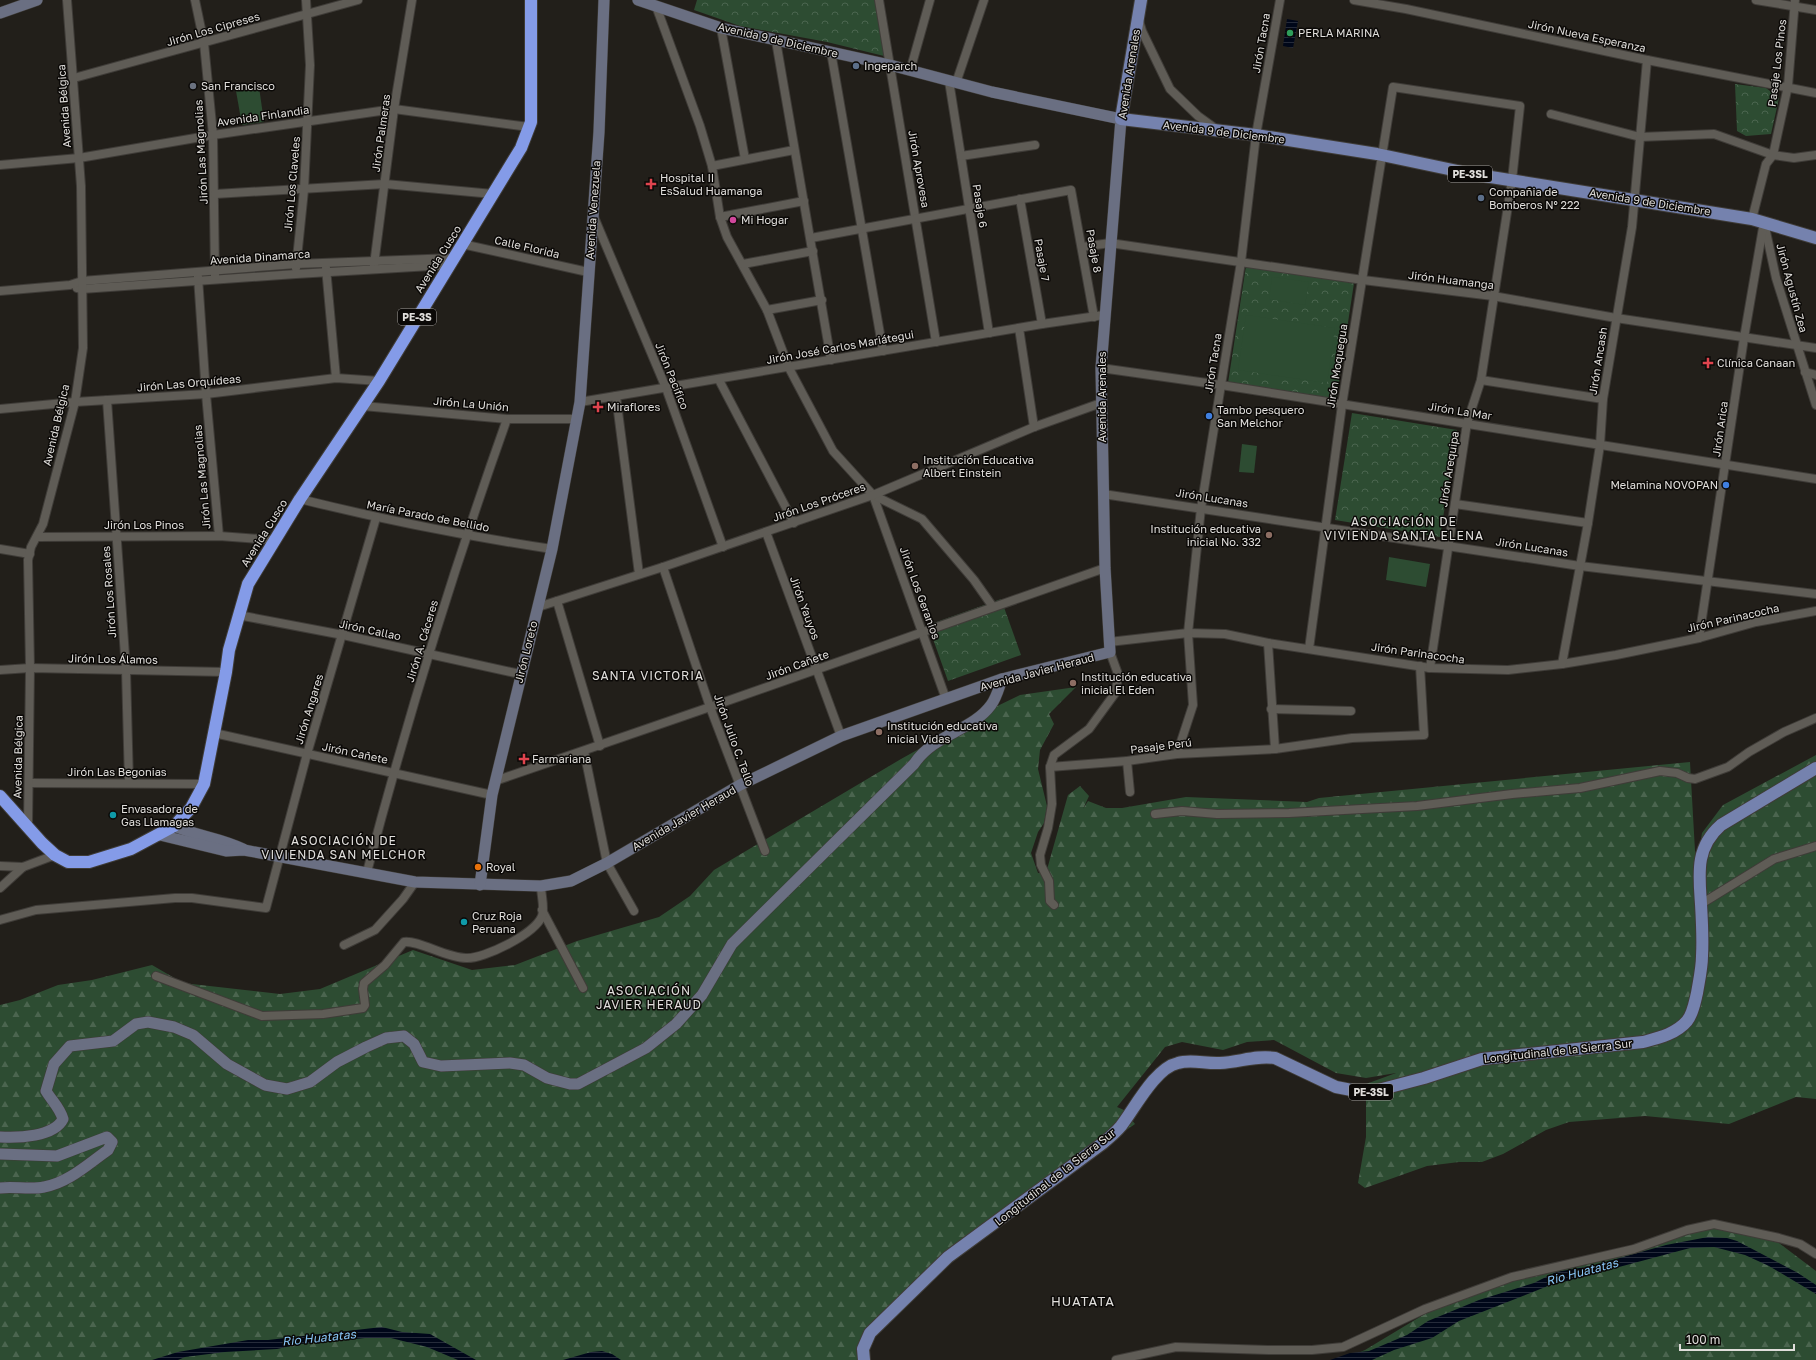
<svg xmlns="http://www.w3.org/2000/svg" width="1816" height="1360" viewBox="0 0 1816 1360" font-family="'Golos Text',sans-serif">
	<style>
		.forest { fill: url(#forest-firs) }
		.park { fill: url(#park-crowns) }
		.pitch { fill: #2d4c32 }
		.water { fill: url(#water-rules) }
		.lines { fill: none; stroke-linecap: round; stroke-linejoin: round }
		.street-casing { stroke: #3f3c38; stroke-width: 10 }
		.secondary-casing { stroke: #3f3c38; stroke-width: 12 }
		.primary-casing { stroke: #3f3c38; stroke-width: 14 }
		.highway-casing { stroke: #3f3c38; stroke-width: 14 }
		.street { stroke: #5f5c56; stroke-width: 8 }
		.secondary { stroke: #6a6f82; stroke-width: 11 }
		.primary { stroke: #7582ae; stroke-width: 12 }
		.highway { stroke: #849be8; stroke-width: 12 }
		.leisure-dot { fill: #2e9e5b; stroke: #0b0907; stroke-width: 1.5 }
		.service-dot { fill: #5c6f8a; stroke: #0b0907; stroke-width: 1.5 }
		.worship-dot { fill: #6b7280; stroke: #0b0907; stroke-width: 1.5 }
		.health-dot { fill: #e0444e; stroke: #0b0907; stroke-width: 1.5 }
		.hotel-dot { fill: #d1479c; stroke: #0b0907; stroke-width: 1.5 }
		.shop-dot { fill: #3f7fe0; stroke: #0b0907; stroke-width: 1.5 }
		.education-dot { fill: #8d6e63; stroke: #0b0907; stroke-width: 1.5 }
		.culture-dot { fill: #0f9aa8; stroke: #0b0907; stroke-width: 1.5 }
		.food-dot { fill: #e8710a; stroke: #0b0907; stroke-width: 1.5 }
		.labels { text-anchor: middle; stroke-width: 3; stroke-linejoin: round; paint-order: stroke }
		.shield { fill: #0b0907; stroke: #a09e9b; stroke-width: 1 }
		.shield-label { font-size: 10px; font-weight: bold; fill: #e0dedb }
		.street-label { font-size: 11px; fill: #e0dedb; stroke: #0b0907 }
		.poi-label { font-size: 11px; fill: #e0dedb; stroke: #0b0907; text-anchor: start }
		.neighbourhood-label { font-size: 12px; letter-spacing: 1px; fill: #e0dedb; stroke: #0b0907 }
		.water-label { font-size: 12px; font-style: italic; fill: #88c6f8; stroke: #0b0907 }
		.quarter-label { font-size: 13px; letter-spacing: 1px; fill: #e0dedb; stroke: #0b0907 }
	</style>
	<defs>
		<pattern id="forest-firs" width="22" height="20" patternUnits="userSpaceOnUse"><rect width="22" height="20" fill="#2d4c32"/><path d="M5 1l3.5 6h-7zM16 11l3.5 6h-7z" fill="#4b654f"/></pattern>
		<pattern id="park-crowns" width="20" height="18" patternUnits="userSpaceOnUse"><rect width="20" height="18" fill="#2d4c32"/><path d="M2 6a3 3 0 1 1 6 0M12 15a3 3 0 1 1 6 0" fill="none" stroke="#4b654f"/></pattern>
		<pattern id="water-rules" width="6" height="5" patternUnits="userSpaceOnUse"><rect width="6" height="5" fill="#000719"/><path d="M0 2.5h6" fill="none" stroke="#252b3a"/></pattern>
	</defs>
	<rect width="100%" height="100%" fill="#221f1a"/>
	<g class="forest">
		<path d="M1076,687L1049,714L1054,724L1040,750L1038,769L1047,806L1044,823L1038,832L1031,853L1038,873H1046L1068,795L1080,786L1089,796L1083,809L1088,801L1106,808H1122L1186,797L1307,802L1319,798L1690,762L1695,851L1697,865L1702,833L1723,805L1816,755V1099L1796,1097L1729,1124L1645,1116L1569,1122L1546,1130L1503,1154L1482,1162H1459L1427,1166L1365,1188L1358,1183L1366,1137V1084L1396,1073L1366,1078L1336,1073L1274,1040L1247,1042L1223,1050L1182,1042L1165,1047L1117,1107L1124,1110L1135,1124L975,1237L868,1344L869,1360H0V1005L20,1000L58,985L92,980L152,965L183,983L280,994L320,989L413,950L472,970L515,965L577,941L659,917L690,896L714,870L901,759L987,711L1020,695Z"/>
		<path d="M1709,1227L1745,1232L1779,1243L1816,1271V1360H1341L1365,1350L1433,1309L1482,1287Z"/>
	</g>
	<g class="park">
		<path d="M697,0H875L884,56L827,42L740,26L694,10Z"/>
		<path d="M1735,84L1766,88L1779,98L1771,134L1746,136L1737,131Z"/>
		<path d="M1246,266L1354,283L1336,401L1228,383Z"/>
		<path d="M1352,413L1457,430L1440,537L1335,520Z"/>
		<path d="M1001,599L1021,655L948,681L928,625Z"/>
	</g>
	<g class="pitch">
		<path d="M259,87L264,122L242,125L236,91Z"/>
		<path d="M1272,277L1309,282L1305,305L1269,299Z"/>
		<path d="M1246,315L1335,328L1327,383L1238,370Z"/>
		<path d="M1242,444L1257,446L1254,473L1239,472Z"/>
		<path d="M1389,557L1430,564L1426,587L1386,580Z"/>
	</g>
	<g class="water">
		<path d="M1287,19L1298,21L1293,48L1283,46Z"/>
		<path d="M1708,1237L1727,1238L1737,1241L1798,1273L1816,1285V1294L1769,1266L1745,1255L1714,1247L1690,1248L1548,1286L1459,1321L1432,1338L1394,1350L1372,1360H1330L1350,1353L1369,1351L1407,1335L1428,1321L1479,1300L1534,1283L1556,1272L1591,1266L1666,1245Z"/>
		<path d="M382,1327L402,1332L430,1334L476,1360H458L427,1347L391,1338H365L300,1344L277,1349L225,1352L185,1357L178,1360H152L178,1352L248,1340H268Z"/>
		<path d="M602,1351L612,1354L621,1360H563L591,1352Z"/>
	</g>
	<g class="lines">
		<g class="street-casing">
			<g id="street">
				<path d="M195,0L204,43L213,135L215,276"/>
				<path d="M879,0L936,342"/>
				<path d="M1354,0L1406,9L1647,60L1816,93"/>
				<path d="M1756,0L1816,10"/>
				<path d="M656,6L700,126L712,166L720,217L727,237L767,310L789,368L833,451L873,495L946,699"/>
				<path d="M1139,21L1142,31L1170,89L1198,116L1216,129"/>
				<path d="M721,28L745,159"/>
				<path d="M776,41L831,360"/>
				<path d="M831,52L883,351"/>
				<path d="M910,71L930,0"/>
				<path d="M74,78L358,0"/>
				<path d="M949,81L989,333"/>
				<path d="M956,83L984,0"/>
				<path d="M1551,114L1640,137L1714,134L1773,155L1794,158L1816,155"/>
				<path d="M961,156L1035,145"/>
				<path d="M0,165L79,158L213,135L394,109L529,127"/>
				<path d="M712,166L794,150"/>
				<path d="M215,194L385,184L493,194"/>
				<path d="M1020,199L1042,324"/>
				<path d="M594,217L666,388L723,547"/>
				<path d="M720,217L804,201"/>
				<path d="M1752,219L1766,164L1773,155L1788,86L1795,0"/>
				<path d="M1765,227L1776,278L1816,405"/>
				<path d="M811,238L1071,190L1094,317"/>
				<path d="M462,244L588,272"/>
				<path d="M1082,247L1110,243L1363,280L1493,296L1616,318L1816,348"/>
				<path d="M743,264L813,251"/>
				<path d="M374,265L394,109L412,0"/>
				<path d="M296,268L304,190L310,65L306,0"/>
				<path d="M326,268L336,378"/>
				<path d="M198,277L206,394L219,536"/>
				<path d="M77,288L82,289L296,274L448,265"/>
				<path d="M0,291L70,285L82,281L296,264L453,258"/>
				<path d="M767,310L822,300"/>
				<path d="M1019,328L1034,427"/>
				<path d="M1101,368L1221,385L1816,479"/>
				<path d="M1805,372L1816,375"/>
				<path d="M719,380L794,523"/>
				<path d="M1481,380L1603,399"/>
				<path d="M616,396L639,574"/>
				<path d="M107,400L126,670L129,783"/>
				<path d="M580,402L1042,324L1104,315"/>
				<path d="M363,406L507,419H577"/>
				<path d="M0,409L75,402L206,394L336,378L379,381"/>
				<path d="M1103,494L1580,566L1816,594"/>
				<path d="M873,495L922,519L974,580L993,607"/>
				<path d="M300,499C384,520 466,536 552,549"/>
				<path d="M1455,504L1588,523"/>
				<path d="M766,532L841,736"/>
				<path d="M37,537L219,536L274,540"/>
				<path d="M0,549L30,554"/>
				<path d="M663,567L710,707L765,851"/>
				<path d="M557,601L600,746"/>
				<path d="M538,607L663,567L873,495L1034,427L1101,403"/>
				<path d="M238,615L343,635L520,674"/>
				<path d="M1699,638L1744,338L1764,222"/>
				<path d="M1109,642L1188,633L1225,634L1268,643L1430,668L1508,670L1562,664L1616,655L1699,638L1756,622L1816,611"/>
				<path d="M1309,649L1342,405L1393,87L1520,106L1512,180L1481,380L1467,423L1430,668"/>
				<path d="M1562,664L1588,523L1600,445L1603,399L1632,227L1647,60"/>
				<path d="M0,670L30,668L226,672"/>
				<path d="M1271,709L1351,711"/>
				<path d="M214,733L492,795"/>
				<path d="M1275,749L1352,738L1424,735L1420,666"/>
				<path d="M584,751L607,863L634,911"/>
				<path d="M1177,754L1193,705L1188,633L1201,508L1241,262L1256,135L1280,0"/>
				<path d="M1127,761L1130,792"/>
				<path d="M1050,767L1127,761L1177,754L1275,749L1268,643"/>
				<path d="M495,781L710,707L1105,568"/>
				<path d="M29,783L204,784"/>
				<path d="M1155,814L1182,811L1217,814L1289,813L1417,806L1512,794L1580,788L1660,771L1677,773L1688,778L1695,779L1728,767L1749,752L1784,732L1816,718"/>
				<path d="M28,826L30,668L28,560L31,547L43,524L75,402L83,348L81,186L67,0"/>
				<path d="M0,866L23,867L55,855"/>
				<path d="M367,872C407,719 454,568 507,419"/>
				<path d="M0,888L23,867"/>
				<path d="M1701,904L1774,859L1816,846"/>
				<path d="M1054,905L1050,901L1049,881L1041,865L1040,855L1048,828L1052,804L1050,767L1054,755L1089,729L1116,692L1118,674L1110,652"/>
				<path d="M542,910L583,988"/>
				<path d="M0,920L36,910L175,898H192L266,908L307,754L376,518"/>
				<path d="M344,945L375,930L403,899L415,882"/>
				<path d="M156,976L262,1016L323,1014L363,1008L365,1005L363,989L364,983L385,965L404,942C419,940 446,958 466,958C484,959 535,934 542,916C545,908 541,895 541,886"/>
				<path d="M1116,1360L1176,1347L1268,1350H1312L1343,1347L1425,1309L1512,1277L1634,1249L1687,1230L1714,1224L1779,1238L1800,1244L1816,1254"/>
			</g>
		</g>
		<g class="secondary-casing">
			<g id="secondary">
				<path d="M0,13L37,0"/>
				<path d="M174,826C197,836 221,838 243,849"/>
				<path d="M160,835L226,851L244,850L415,882L541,886L571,881L607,863L740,785L841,736L1002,679L1110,652L1105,568L1101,368L1121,119L992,92L890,65L721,28L638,0"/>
				<path d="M480,885L492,795L552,549L580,402L599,132L604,0"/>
				<path d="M0,1137C18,1138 54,1137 63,1119C60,1108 52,1101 46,1091L54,1064L70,1046L113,1041L136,1024L148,1022L174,1027L193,1035L227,1064L265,1085L287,1089L310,1082L337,1062L366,1047L386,1038L404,1036L414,1044L423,1062L441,1066L510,1063L524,1065L547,1078L570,1084H578L646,1048L676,1024L702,995L732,944L914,764C934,734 972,731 991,705C997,697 999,687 1002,679"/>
				<path d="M0,1154L57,1156L107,1137L112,1142L108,1150C88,1164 68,1183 44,1187C30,1190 14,1186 0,1188"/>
			</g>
		</g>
		<g class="primary-casing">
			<g id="primary">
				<path d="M1141,0L1121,119L1256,135L1377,154L1472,174L1752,219L1816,238"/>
				<path d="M864,1360L863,1349L870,1333L948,1257L1103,1143C1109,1138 1116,1132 1121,1126C1135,1108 1155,1068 1178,1063C1191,1059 1206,1064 1220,1063C1240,1062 1256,1055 1275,1058L1336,1087L1367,1093L1424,1078L1482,1059L1643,1042C1658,1038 1676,1034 1687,1021C1693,1014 1695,1001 1697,993C1699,981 1702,968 1702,956C1703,939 1702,921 1701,904C1699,874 1695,848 1721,825L1816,768"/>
			</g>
		</g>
		<g class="highway-casing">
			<path id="highway" d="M0,796L42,843L55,855L68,862H89L131,849L174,826L191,808L204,784L226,672L229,650L248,584L300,499L379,381L521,148L531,122V0"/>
		</g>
		<use href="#street" class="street"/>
		<use href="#secondary" class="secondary"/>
		<use href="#primary" class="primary"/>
		<use href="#highway" class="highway"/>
	</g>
	<circle class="leisure-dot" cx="1290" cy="33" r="4"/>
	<g class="service-dot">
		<circle cx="856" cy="66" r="4"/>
		<circle cx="1481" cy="198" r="4"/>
	</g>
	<circle class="worship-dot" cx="193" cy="86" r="4"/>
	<g class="health-dot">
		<path d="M649 178h4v4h4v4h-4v4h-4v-4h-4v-4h4z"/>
		<path d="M1706 357h4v4h4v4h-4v4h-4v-4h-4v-4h4z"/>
		<path d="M596 401h4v4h4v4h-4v4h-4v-4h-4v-4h4z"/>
		<path d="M522 753h4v4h4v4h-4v4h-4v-4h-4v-4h4z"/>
	</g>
	<circle class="hotel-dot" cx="733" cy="220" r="4"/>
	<g class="shop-dot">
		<circle cx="1209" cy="416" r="4"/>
		<circle cx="1726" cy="485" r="4"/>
	</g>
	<g class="education-dot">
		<circle cx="915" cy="466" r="4"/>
		<circle cx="1269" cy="535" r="4"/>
		<circle cx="1073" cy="683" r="4"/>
		<circle cx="879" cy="732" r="4"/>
	</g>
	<g class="culture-dot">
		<circle cx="113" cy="815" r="4"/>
		<circle cx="464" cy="922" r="4"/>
	</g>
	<circle class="food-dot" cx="478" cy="867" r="4"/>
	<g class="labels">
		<g class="shield">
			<rect x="1448" y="166" width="44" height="16" rx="3"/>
			<rect x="398" y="309" width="38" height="16" rx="3"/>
			<rect x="1349" y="1084" width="44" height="16" rx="3"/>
		</g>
		<g class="shield-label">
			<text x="1470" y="178">PE-3SL</text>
			<text x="417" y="321">PE-3S</text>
			<text x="1371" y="1096">PE-3SL</text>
		</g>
		<g class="street-label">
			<text transform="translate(213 29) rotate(-16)" y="4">Jirón Los Cipreses</text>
			<text transform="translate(1587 36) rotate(12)" y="4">Jirón Nueva Esperanza</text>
			<text transform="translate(778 40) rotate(13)" y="4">Avenida 9 de Diciembre</text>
			<text transform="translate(1261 43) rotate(-80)" y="4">Jirón Tacna</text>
			<text transform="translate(1777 63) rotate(-83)" y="4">Pasaje Los Pinos</text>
			<text transform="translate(1129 74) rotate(-81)" y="4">Avenida Arenales</text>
			<text transform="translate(64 106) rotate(-94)" y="4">Avenida Bélgica</text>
			<text transform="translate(263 116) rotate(-8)" y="4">Avenida Finlandia</text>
			<text transform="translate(1224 132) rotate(7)" y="4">Avenida 9 de Diciembre</text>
			<text transform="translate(381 133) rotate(-82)" y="4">Jirón Palmeras</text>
			<text transform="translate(201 152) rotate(-93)" y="4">Jirón Las Magnolias</text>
			<text transform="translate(919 169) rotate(80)" y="4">Jirón Aprovesa</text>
			<text transform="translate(292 184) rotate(-85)" y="4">Jirón Los Claveles</text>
			<text transform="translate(1650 202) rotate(9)" y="4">Avenida 9 de Diciembre</text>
			<text transform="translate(980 206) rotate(81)" y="4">Pasaje 6</text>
			<text transform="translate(593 210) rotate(-86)" y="4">Avenida Venezuela</text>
			<text transform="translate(527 247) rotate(13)" y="4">Calle Florida</text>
			<text transform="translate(1094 251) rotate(80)" y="4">Pasaje 8</text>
			<text transform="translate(260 257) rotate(-4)" y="4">Avenida Dinamarca</text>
			<text transform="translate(438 259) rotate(-58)" y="4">Avenida Cusco</text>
			<text transform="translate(1042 260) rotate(80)" y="4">Pasaje 7</text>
			<text transform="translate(1451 280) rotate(7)" y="4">Jirón Huamanga</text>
			<text transform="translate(1792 288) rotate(75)" y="4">Jirón Agustín Zea</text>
			<text transform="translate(840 347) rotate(-10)" y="4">Jirón José Carlos Mariátegui</text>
			<text transform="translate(1598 361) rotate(-81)" y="4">Jirón Ancash</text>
			<text transform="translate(1213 363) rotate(-81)" y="4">Jirón Tacna</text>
			<text transform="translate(1337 366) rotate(-81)" y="4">Jirón Moquegua</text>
			<text transform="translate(672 376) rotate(68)" y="4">Jirón Pacifico</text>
			<text transform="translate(189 383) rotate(-5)" y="4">Jirón Las Orquídeas</text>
			<text transform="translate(1102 397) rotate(-90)" y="4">Avenida Arenales</text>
			<text transform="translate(471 404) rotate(5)" y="4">Jirón La Unión</text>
			<text transform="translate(1460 411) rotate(9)" y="4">Jirón La Mar</text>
			<text transform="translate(56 425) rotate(-77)" y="4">Avenida Bélgica</text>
			<text transform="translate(1720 429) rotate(-82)" y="4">Jirón Arica</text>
			<text transform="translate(1449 469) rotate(-81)" y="4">Jirón Arequipa</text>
			<text transform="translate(202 477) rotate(-95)" y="4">Jirón Las Magnolias</text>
			<text transform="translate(1212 498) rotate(9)" y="4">Jirón Lucanas</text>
			<text transform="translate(819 502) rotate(-19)" y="4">Jirón Los Próceres</text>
			<text transform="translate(428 516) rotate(11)" y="4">María Parado de Bellido</text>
			<text x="144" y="529">Jirón Los Pinos</text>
			<text transform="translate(264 533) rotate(-58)" y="4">Avenida Cusco</text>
			<text transform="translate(1532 547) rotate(9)" y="4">Jirón Lucanas</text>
			<text transform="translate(109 592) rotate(-94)" y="4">Jirón Los Rosales</text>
			<text transform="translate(920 593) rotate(70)" y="4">Jirón Los Geranios</text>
			<text transform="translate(805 608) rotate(70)" y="4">Jirón Yauyos</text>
			<text transform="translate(1733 618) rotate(-13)" y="4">Jirón Parinacocha</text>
			<text transform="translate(370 630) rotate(12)" y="4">Jirón Callao</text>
			<text transform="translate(422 641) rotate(-73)" y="4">Jirón A. Cáceres</text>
			<text transform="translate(526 652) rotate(-76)" y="4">Jirón Loreto</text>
			<text transform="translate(1418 653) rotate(8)" y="4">Jirón Parinacocha</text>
			<text transform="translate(113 659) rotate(1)" y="4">Jirón Los Álamos</text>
			<text transform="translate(797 665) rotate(-20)" y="4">Jirón Cañete</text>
			<text transform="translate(1037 672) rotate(-15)" y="4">Avenida Javier Heraud</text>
			<text transform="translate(309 709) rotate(-73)" y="4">Jirón Angares</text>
			<text transform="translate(734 740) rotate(70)" y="4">Jirón Julio C. Tello</text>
			<text transform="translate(1161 746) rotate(-7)" y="4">Pasaje Perú</text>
			<text transform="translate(355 753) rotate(12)" y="4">Jirón Cañete</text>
			<text transform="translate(18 757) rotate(-89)" y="4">Avenida Bélgica</text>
			<text x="117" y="776">Jirón Las Begonias</text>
			<text transform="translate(684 818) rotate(-30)" y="4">Avenida Javier Heraud</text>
			<text transform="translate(1558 1051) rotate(-6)" y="4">Longitudinal de la Sierra Sur</text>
			<text transform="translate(1055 1177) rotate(-38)" y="4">Longitudinal de la Sierra Sur</text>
		</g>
		<g class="poi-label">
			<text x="1298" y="37">PERLA MARINA</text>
			<text x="864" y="70">Ingeparch</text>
			<text x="201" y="90">San Francisco</text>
			<text x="660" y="182">Hospital II<tspan x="660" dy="13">EsSalud Huamanga</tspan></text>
			<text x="1489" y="196">Compañia de<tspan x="1489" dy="13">Bomberos N° 222</tspan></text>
			<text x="741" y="224">Mi Hogar</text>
			<text x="1717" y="367">Clínica Canaan</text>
			<text x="607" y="411">Miraflores</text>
			<text x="1217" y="414">Tambo pesquero<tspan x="1217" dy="13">San Melchor</tspan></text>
			<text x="923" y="464">Institución Educativa<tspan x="923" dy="13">Albert Einstein</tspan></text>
			<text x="1718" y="489" text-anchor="end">Melamina NOVOPAN</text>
			<text x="1261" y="533" text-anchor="end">Institución educativa<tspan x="1261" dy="13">inicial No. 332</tspan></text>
			<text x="1081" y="681">Institución educativa<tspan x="1081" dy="13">inicial El Eden</tspan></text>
			<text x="887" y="730">Institución educativa<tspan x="887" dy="13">inicial Vidas</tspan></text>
			<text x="532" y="763">Farmariana</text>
			<text x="121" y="813">Envasadora de<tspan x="121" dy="13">Gas Llamagas</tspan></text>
			<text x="486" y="871">Royal</text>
			<text x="472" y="920">Cruz Roja<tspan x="472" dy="13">Peruana</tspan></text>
		</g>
		<g class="neighbourhood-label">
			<text x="1404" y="526">ASOCIACIÓN DE<tspan x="1404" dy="14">VIVIENDA SANTA ELENA</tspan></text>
			<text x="648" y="680">SANTA VICTORIA</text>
			<text x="344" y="845">ASOCIACIÓN DE<tspan x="344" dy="14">VIVIENDA SAN MELCHOR</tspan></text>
			<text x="649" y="995">ASOCIACIÓN<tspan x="649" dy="14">JAVIER HERAUD</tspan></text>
		</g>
		<g class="water-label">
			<text transform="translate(1582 1272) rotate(-15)" y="4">Rio Huatatas</text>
			<text transform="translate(319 1338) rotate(-6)" y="4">Rio Huatatas</text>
		</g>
		<g class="quarter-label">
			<text x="1083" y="1306">HUATATA</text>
		</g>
	</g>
	<path d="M1680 1344v6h114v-6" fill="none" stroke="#e0dedb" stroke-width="2"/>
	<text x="1686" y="1344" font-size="12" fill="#e0dedb" stroke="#0b0907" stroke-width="3" paint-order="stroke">100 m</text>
</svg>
